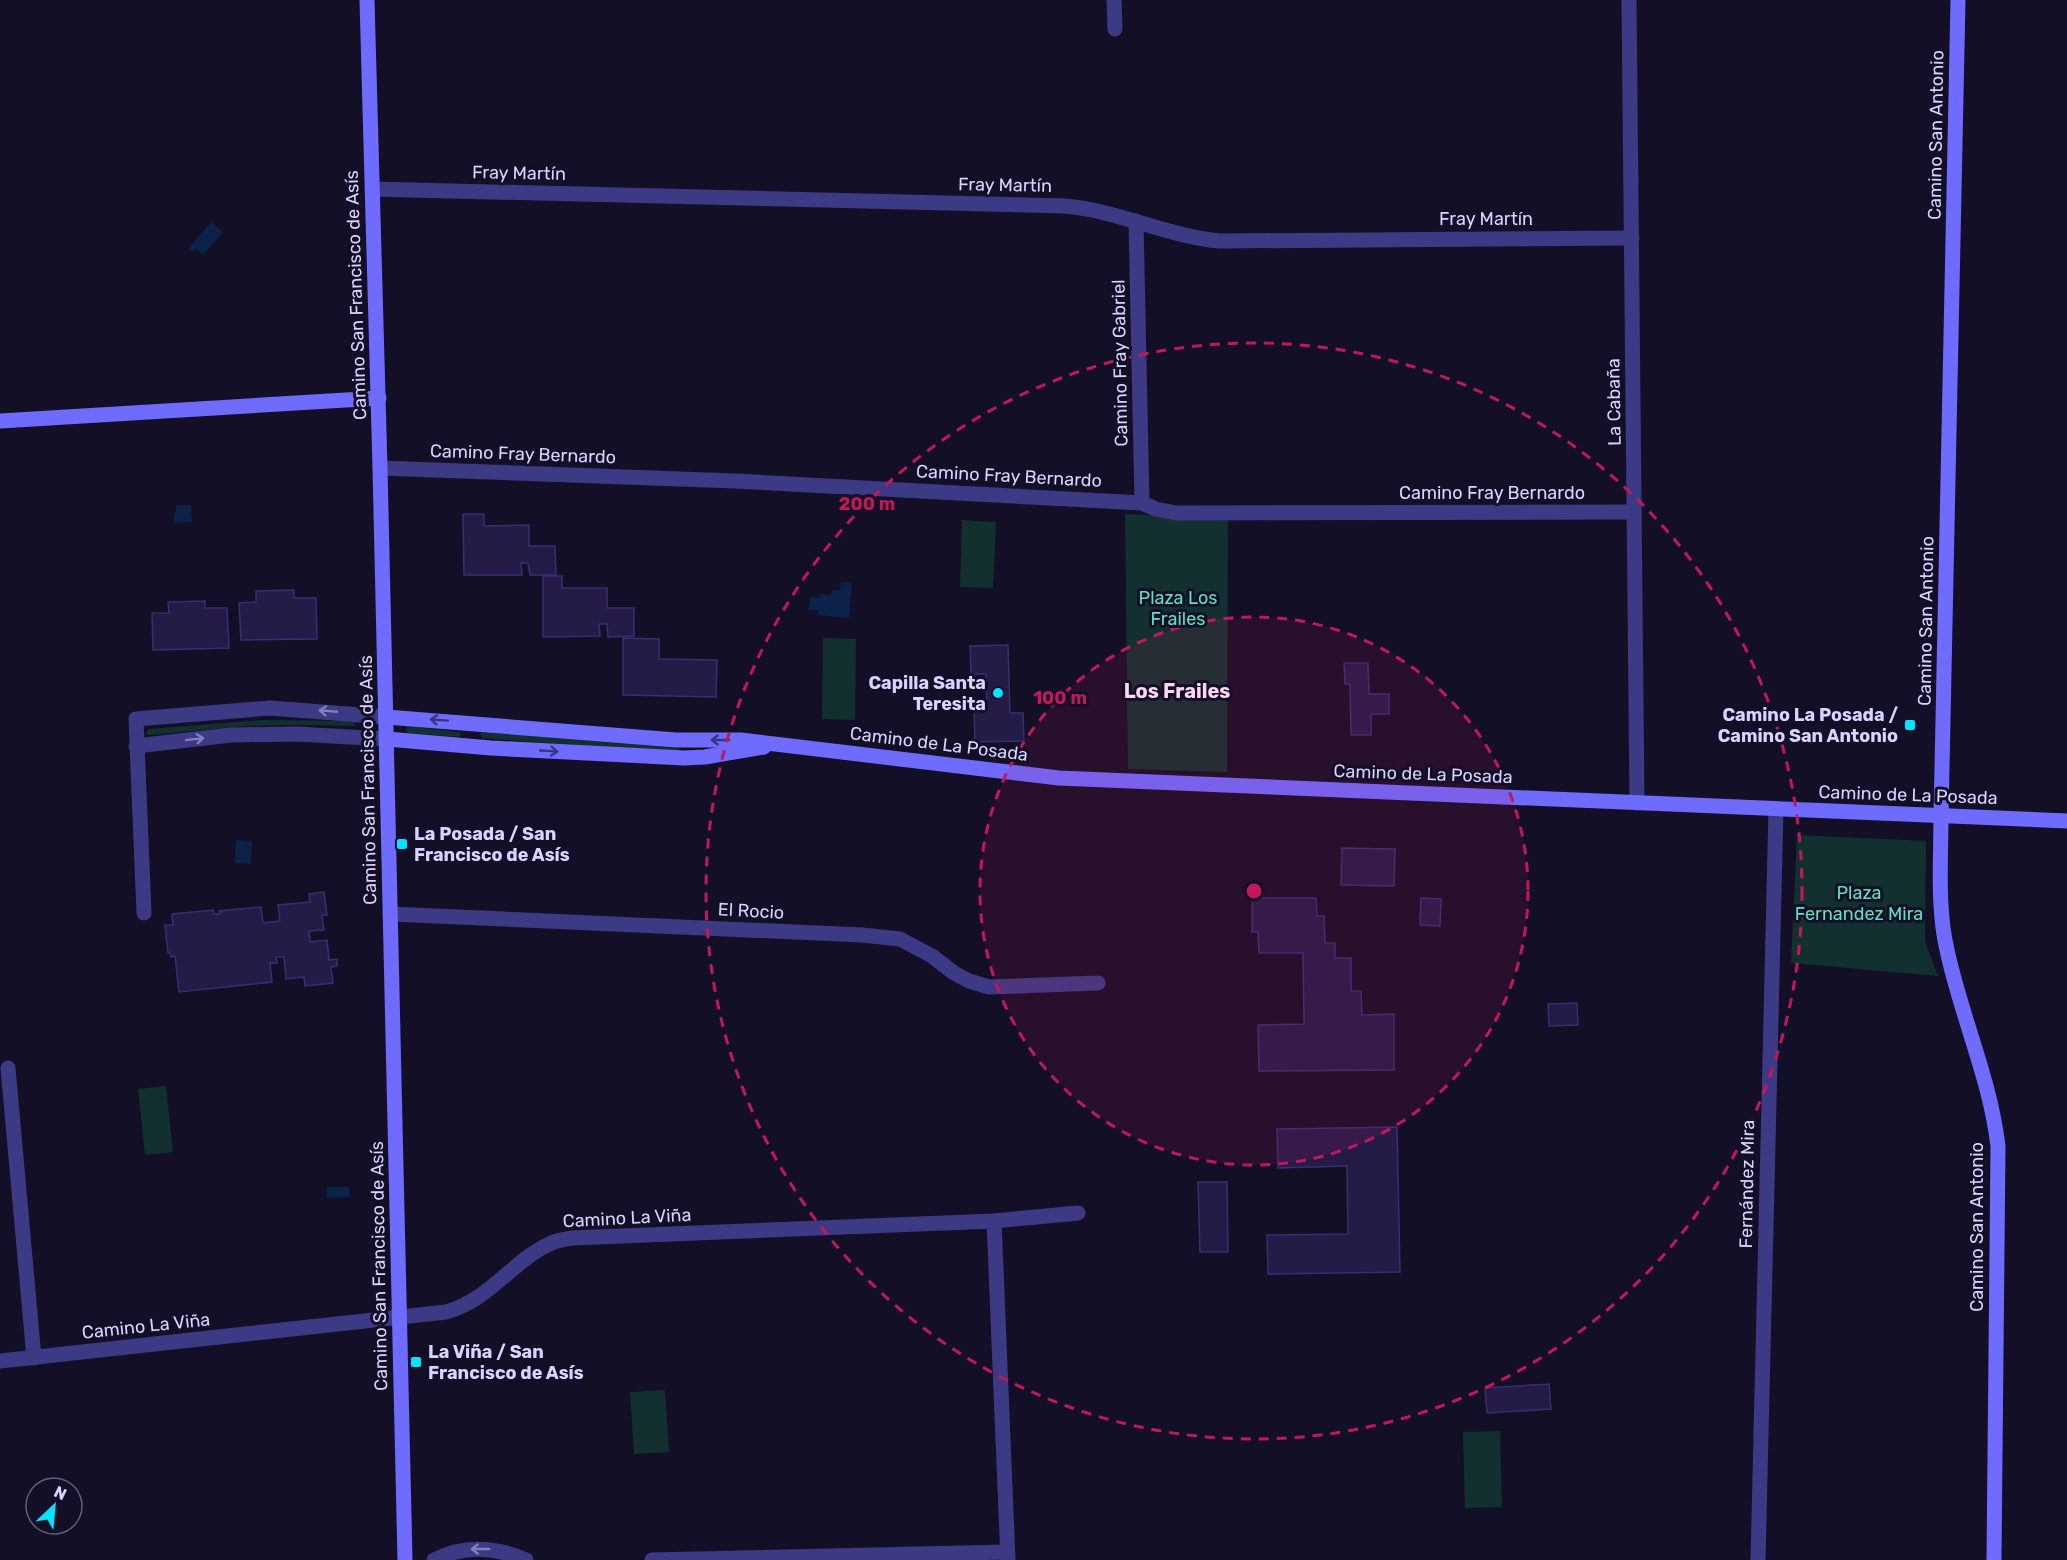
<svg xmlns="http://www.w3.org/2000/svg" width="2067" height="1560" viewBox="0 0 2067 1560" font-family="Rubik,sans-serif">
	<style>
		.green { fill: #12302f }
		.water { fill: #0c2248 }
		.building { fill: #241b47; stroke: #3b2d73; stroke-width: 1.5 }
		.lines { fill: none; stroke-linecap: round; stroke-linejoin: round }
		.street { stroke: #3d3a85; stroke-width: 15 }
		.secondary { stroke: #6f6bff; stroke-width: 15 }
		.oneway { stroke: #837fbc }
		.oneway2 { stroke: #38347d }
		.ring { fill: none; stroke: #c2185b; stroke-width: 3; stroke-dasharray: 10 8 }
		.poi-dot { fill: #00e5ff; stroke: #130f26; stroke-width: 2 }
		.labels { text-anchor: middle; stroke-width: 6; stroke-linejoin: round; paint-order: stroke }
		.street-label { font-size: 18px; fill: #d9d4ff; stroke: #130f26 }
		.park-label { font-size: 18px; fill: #5fe0c0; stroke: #130f26 }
		.poi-label { font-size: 18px; font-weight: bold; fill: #d9d4ff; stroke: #130f26; text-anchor: end }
		.neighbourhood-label { font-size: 20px; font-weight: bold; fill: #ffd6f0; stroke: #130f26 }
		.centre { fill: #c2185b; stroke: #130f26; stroke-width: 3 }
		.ring-label { font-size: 18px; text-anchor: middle; font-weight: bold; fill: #c2185b; stroke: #130f26; stroke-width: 6; stroke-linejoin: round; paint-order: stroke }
	</style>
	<rect width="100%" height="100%" fill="#130f26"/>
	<g class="green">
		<path d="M1125,514L1228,518L1227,772L1128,769Z"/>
		<path d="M962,520L996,522L993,588L960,587Z"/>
		<path d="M823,638L856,639L855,720L822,719Z"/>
		<path d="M263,720L355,721L354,726L297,725L245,726L150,735L146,734L149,729Z"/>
		<path d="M408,726L459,732L461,734L459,737L408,733L405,730Z"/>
		<path d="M482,732L678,748L681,751L679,753L482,738L480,734Z"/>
		<path d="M1797,835L1926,841L1925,941L1938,976L1791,963Z"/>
		<path d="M166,1086L173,1152L145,1155L138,1089Z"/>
		<path d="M665,1390L669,1452L634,1454L630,1392Z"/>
		<path d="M1500,1431L1502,1507L1465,1508L1463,1432Z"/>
	</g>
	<g class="water">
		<path d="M211,222L223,232L203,255L195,248L192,252L188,249Z"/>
		<path d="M176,505H191L192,522L174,523V513H176Z"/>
		<path d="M841,582L852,583L849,618L818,615V610H809L810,597L820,598V594L831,595L832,590H840Z"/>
		<path d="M236,840L252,841L251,864L235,863Z"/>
		<path d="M327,1187H349L350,1197L327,1198Z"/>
	</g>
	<g class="building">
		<path d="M463,514H484V526L529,525V546H555L556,575H530L528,563H521L522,575H464Z"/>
		<path d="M543,576H562V588H607V608H634V636L608,637L607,624H599L600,636L543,637Z"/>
		<path d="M294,590V598H316L317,639L241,640L239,603L256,602V591Z"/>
		<path d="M205,601V608H227L229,648L153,650L152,613H169L168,602Z"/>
		<path d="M623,638L659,639V659L717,660L716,697L623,695Z"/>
		<path d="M1008,645L1010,713H1023L1024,741L975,742L974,712H987L986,674H971L970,646Z"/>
		<path d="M1344,663H1368L1369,694H1389V714H1371V735H1351L1350,684H1345Z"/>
		<path d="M1342,848L1395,849L1394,886L1341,885Z"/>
		<path d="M324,892L327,915H322L324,930L309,931L310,942L327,940L329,960L337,959V966L331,967L333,983L305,986L304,977L286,979L284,957H276L277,963H270L272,982L179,992L175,956L171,957L170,953H168L165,925H173L172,914L213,910L214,914H220L219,911L261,907L263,923L280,921L278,905L310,902L309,894Z"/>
		<path d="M1252,898H1316L1317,916H1324L1325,943H1335V958H1351V991H1361L1362,1015L1394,1014V1070L1259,1071L1258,1025L1304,1024L1303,953H1259L1258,932H1252Z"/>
		<path d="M1421,898L1441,899L1440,926L1420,925Z"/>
		<path d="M1577,1003L1578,1025L1549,1026L1548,1004Z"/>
		<path d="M1397,1127L1400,1272L1268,1274L1267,1235L1348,1234L1347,1166L1278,1168L1277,1129Z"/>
		<path d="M1198,1182H1227L1228,1252H1200Z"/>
		<path d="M1549,1384L1551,1409L1487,1413L1485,1388Z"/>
	</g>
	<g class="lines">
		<g class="street">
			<path d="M1114,0L1115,29"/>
			<path d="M1629,0L1637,803"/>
			<path d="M372,189L1065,206C1119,211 1166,236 1220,241L1632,238"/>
			<path d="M1136,221L1142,503"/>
			<path d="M380,468L735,481L1142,503L1156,509L1176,513L1634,512"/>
			<path d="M136,746L231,735L296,734L387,739"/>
			<path d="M144,913L136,719L270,708L386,717"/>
			<path d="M390,914L862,935L900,939L932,956L954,973L969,981L989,987L1098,983"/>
			<path d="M8,1068L34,1358"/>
			<path d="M994,1221L1008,1560"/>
			<path d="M0,1361L446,1312C492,1299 514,1258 554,1242C559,1240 566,1239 572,1238L994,1221L1078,1213"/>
			<path d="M434,1560C464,1545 496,1547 526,1560"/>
			<path d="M652,1560L1007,1552"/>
			<path d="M1758,1560L1776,809"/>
		</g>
		<g class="secondary">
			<path d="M367,0L380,468L405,1560"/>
			<path d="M1958,0L1941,816C1941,860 1937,907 1947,950C1961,1016 1990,1078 1998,1146L1994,1560"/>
			<path d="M0,421L379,398"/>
			<path d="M386,717L676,740H741L1059,778L2067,821"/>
			<path d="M387,739L491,748L684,758L705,757L764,747"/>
		</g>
	</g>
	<defs><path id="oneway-shaft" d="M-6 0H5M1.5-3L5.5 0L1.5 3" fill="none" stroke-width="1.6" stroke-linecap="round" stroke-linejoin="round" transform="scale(1.5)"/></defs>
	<g class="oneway">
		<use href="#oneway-shaft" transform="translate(328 711) rotate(-175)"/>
		<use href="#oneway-shaft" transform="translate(195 739) rotate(-7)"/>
		<use href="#oneway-shaft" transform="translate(480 1549) rotate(180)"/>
	</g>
	<g class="oneway2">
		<use href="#oneway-shaft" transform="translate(439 720) rotate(-176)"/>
		<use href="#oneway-shaft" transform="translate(720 740) rotate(180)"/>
		<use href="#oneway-shaft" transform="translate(549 751) rotate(3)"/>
	</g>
	<circle cx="1254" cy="891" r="274" fill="#c2185b" fill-opacity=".12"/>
	<g class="ring">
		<circle cx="1254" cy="891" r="274"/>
		<circle cx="1254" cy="891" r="548"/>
	</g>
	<g class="poi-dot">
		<circle cx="998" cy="693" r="6"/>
		<rect x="1904" y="719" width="12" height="12" rx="3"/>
		<rect x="396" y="838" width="12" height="12" rx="3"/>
		<rect x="410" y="1356" width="12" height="12" rx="3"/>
	</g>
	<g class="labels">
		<g class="street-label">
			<text transform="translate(1936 135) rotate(-89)" y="6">Camino San Antonio</text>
			<text transform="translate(519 173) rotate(1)" y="6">Fray Martín</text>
			<text transform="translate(1005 185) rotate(1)" y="6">Fray Martín</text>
			<text x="1486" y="225">Fray Martín</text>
			<text transform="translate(356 295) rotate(-92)" y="6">Camino San Francisco de Asís</text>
			<text transform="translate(1120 363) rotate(-91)" y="6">Camino Fray Gabriel</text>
			<text transform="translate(1614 402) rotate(-91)" y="6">La Cabaña</text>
			<text transform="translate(523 454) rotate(2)" y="6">Camino Fray Bernardo</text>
			<text transform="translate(1009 476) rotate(3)" y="6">Camino Fray Bernardo</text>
			<text x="1492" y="499">Camino Fray Bernardo</text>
			<text transform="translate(1926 621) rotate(-89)" y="6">Camino San Antonio</text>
			<text transform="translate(939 744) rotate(7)" y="6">Camino de La Posada</text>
			<text transform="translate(1423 774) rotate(2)" y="6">Camino de La Posada</text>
			<text transform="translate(368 780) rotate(-91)" y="6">Camino San Francisco de Asís</text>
			<text transform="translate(1908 795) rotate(2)" y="6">Camino de La Posada</text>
			<text transform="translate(751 911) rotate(3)" y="6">El Rocio</text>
			<text transform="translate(1747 1184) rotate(-89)" y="6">Fernández Mira</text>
			<text transform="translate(627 1218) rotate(-3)" y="6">Camino La Viña</text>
			<text transform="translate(1977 1227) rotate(-90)" y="6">Camino San Antonio</text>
			<text transform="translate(379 1266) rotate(-91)" y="6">Camino San Francisco de Asís</text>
			<text transform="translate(146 1326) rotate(-6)" y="6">Camino La Viña</text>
		</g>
		<g class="park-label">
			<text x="1178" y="604">Plaza Los<tspan x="1178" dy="21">Frailes</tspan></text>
			<text x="1859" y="899">Plaza<tspan x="1859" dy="21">Fernandez Mira</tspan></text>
		</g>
		<g class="poi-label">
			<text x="986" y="689">Capilla Santa<tspan x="986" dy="21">Teresita</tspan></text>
			<text x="1898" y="721">Camino La Posada /<tspan x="1898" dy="21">Camino San Antonio</tspan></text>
			<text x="414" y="840" text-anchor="start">La Posada / San<tspan x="414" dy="21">Francisco de Asís</tspan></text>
			<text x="428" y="1358" text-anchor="start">La Viña / San<tspan x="428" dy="21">Francisco de Asís</tspan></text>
		</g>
		<g class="neighbourhood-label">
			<text x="1177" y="698">Los Frailes</text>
		</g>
	</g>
	<circle cx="1254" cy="891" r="9" class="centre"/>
	<g class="ring-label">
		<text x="867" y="510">200 m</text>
		<text x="1060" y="704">100 m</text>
	</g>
	<g transform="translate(54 1506) rotate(26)"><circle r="28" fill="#130f26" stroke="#625e7d" stroke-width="1.5"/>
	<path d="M0-4.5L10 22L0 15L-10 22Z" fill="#00e5ff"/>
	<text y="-9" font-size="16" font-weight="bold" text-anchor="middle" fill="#d9d4ff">N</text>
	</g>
</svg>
